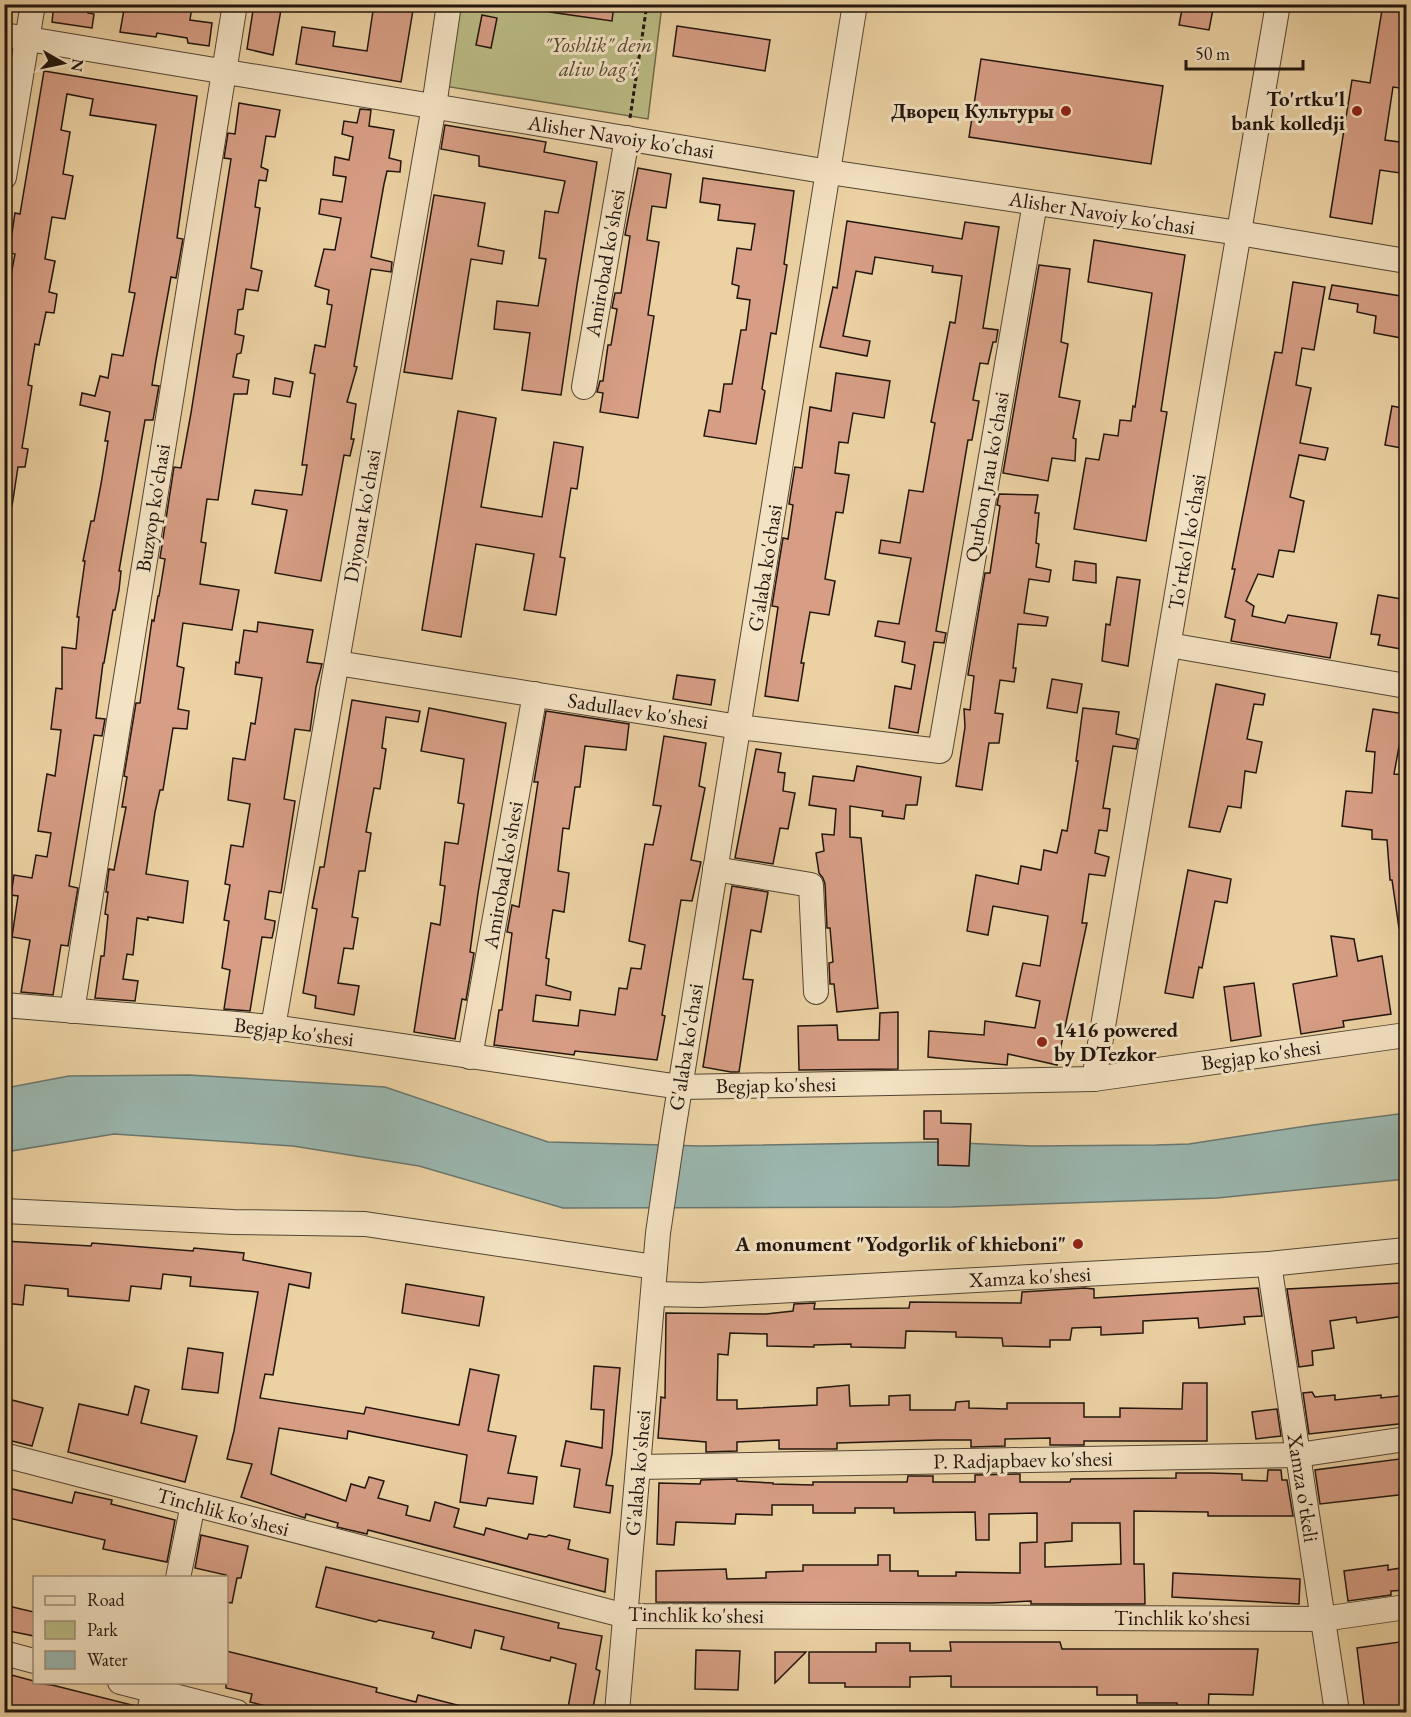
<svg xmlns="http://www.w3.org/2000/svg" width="1411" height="1717" viewBox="0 0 1411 1717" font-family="'EB Garamond',serif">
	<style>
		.green { fill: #babb84; stroke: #6e6849; stroke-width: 1.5 }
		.water { fill: #9ab6ae; stroke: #6a766e; stroke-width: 1.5 }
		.building { fill: #d79e85; stroke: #21150e; stroke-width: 1.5; fill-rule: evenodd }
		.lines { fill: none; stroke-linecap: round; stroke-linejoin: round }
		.minor-casing { stroke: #544433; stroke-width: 26 }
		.path { stroke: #21150e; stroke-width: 3; stroke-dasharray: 4.5 3; stroke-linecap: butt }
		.minor { stroke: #f3e2c3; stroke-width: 24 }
		.poi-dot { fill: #8f2418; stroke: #f3e2c3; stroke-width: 2 }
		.labels { text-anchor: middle; stroke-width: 6; stroke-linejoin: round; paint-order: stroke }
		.park-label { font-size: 21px; font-style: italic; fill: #4f4731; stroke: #f3e2c3 }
		.poi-label { font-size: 21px; font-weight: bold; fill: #21150e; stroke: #f3e2c3; text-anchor: end }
		.street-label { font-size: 21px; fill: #21150e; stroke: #f3e2c3 }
	</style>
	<rect width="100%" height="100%" fill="#ecd2a3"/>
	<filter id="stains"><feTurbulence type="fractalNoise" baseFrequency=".00333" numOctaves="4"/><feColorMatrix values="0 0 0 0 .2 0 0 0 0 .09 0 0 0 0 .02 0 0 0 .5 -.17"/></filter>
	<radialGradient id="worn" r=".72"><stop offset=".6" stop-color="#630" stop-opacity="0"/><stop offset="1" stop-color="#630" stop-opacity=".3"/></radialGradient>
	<path class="green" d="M457,5H662L648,119L444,86Z"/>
	<path class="water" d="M189,1075L385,1087L548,1142L701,1146L938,1142L1031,1146L1156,1145L1189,1144L1313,1125L1406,1113V1179L1217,1198L952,1207L563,1208L419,1166L293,1146L114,1134L5,1152V1088L69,1076Z"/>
	<g class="building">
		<path d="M54,4H89L88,13L94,14L92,28L52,22Z"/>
		<path d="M125,4L192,6L190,20L212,23L209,46L188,43L187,38L157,33L156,37L120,32Z"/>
		<path d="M254,4H282L273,55L247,49Z"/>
		<path d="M374,4H414L401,82L296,64L302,27L335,32L333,46L367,51Z"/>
		<path d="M550,4H614L612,21L550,12Z"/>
		<path d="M1183,4H1214L1209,30L1179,25Z"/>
		<path d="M1383,4H1407V26L1404,44L1407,45V89L1393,87L1385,140L1407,143V174L1380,170L1372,224L1330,217L1352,80L1370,83Z"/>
		<path d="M482,15L497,18L491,48L476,45Z"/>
		<path d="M677,26L770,40L765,71L673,56Z"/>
		<path d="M981,59L1163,86L1151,164L969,137Z"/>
		<path d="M44,71L197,96L177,238L183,239L176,278L171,277L156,360L152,385L159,386L153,420H145L119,571H121L119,590L115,610H113L104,663H103L96,718L105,719L102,736L94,735L69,886L78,888L68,946L61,945L53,995L21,992L30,940L12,937L18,896L11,895L14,875L32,878L36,855L47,857L51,833L38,831L47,774L55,776L61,730L51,729L56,688L62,689V647L76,649L79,617H77L85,561H83L91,521H94L101,484L108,441H105L110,412L80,405L82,393L95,396L100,376L108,378L112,354L123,356L135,293L129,292L156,125L90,115L93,99L67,94L61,130L70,132L63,174L73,176L65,219L52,217L45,259L55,261L49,292L57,294L54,313L46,312L39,345L35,344L28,385L32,386L22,448L28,449L25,467H18L12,506H4V312L15,254L9,253L15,213L20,214Z"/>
		<path d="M239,103L280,110L275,137L266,136L261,167L268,170L266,181L259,180L255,207L260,208L251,268L262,271L258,291L246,289L243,309L238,310L235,334L244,336L241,353L237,354L233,377L249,380L247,394H234L218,500L207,499L201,542L206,543L200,584L239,590L232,630L183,623L177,666L184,668L178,709L189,711L187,729L173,728L163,790H160L155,812L146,874L188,881L183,923L148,917V920L137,918L133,955L127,954L123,979L138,981L135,1001L95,998L101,956H104L108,915L105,914L108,892H106L109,869L114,870L126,807H122L127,777L124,776L136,703H140L152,620L154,621L158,596H159L165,559L160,558L174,467L181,468L191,413L231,159L224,158L228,133L235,134Z"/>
		<path d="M360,109L371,110L369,126L394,130L389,158L401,161L400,172L387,171L384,184L371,257L392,262L391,272L371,269L354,366L357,367L347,402L356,404L351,439H354L350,456L344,455L321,581L275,573L287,510L252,504L255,490L302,495L307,465H302L315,374L310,373L315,345L325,347L332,305L327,304L329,290L315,286L324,249L335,250L341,218L319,214L321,199L342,202L346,177L333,175L335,157L349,160L353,137L342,134L344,121L357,123Z"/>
		<path d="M445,125L546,142L544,152L597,162L577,285L561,395L522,390L530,333L494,329L497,301L538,306L546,259L539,258L545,211L558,213L565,181L479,166V156L441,149Z"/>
		<path d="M638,168L671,174L666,208L652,206L647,240L659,242L648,315L654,316L638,418L600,412L603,393L597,392L600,381H603L608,345H611L617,309L612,308L615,293H621L630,236L625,235Z"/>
		<path d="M703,178L794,191L784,264L787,265L776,334L771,333L762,389L765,391L756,444L704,436L709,410L720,412L724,384H732L741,330H746L750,300L737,298L739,286L732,284L737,248L751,250L755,224L718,220L720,205L700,202Z"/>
		<path d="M434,195L485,203L478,246L504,251L502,264L471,259L452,379L404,372Z"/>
		<path d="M847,221L962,239L965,222L999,227L983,328L998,330L996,342H993L988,364L980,363L973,400L979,401L972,440H968L936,631L946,633L944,643L934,642L918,733L889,728L895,686L911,689L915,665L902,662L905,642L875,636L878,621L899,624L911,558L879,553L881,540L900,543L909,490L923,492L935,423L931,422L950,322L955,323L962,276L932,272L933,266L875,257L872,274L856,271L843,336L870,341L867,356L820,347L833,287L837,288Z"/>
		<path d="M1094,240L1185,255L1161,411L1167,412L1146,541L1074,529L1086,458L1099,460L1104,434L1118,436L1120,420L1131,421L1133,406L1135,407L1152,293L1088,282Z"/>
		<path d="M1039,265L1070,269L1061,342L1068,344L1059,397L1080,401L1073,438L1076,439L1075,461L1052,458L1048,481L1003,473Z"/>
		<path d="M1293,282L1325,287L1314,350L1302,348L1296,385L1311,388L1300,443L1328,448L1325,460L1299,455L1290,497L1304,501L1294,552L1279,550L1273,577L1258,574L1246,601L1254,606L1252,616L1285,623L1288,615L1337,623L1330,658L1231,641L1235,620L1225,617L1235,569H1232L1275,352L1282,353Z"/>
		<path d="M1332,285L1407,297V339L1374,333L1376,316L1357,312L1358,304L1329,299Z"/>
		<path d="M836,373L890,381L884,418L853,413L848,443L839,442L835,473L849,475L843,513L836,512L825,579L835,581L829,615L810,612L801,663H804L798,701L765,696L778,607L772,606L783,538L788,539L793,505L789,504L795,467L802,468L810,407L831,411Z"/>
		<path d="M275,378L293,382L290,397L273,394Z"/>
		<path d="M1392,406L1407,409V449L1385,445Z"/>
		<path d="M458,411L496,418L481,507L542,517L554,442L583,447L577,489L571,488L560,557L565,558L556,615L524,610L534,554L476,544L461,637L422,630Z"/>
		<path d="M999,494L1038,495L1035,513H1039L1036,543L1039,544L1036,567L1051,570L1049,582L1029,579L1024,613L1048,617L1046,626L1018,624L1013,668H1016L1014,682L1000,680L995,713L1003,714L999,743H989L982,790L956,786L965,727L964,709L970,710L974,676L968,675L985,573H990L1000,506L997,505Z"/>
		<path d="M1075,561L1096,564V583L1073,580Z"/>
		<path d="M1117,577L1140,580L1128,666L1102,661L1106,624L1110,625Z"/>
		<path d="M1378,595L1407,600V650L1378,645L1380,635L1371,634Z"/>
		<path d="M258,622L313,630L307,662L322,664L316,687L310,731L295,729L284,799L295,801L281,893L269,891L265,919L275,921L274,929L272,938L262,937L250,1011L224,1009L230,970L222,968L229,921L224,920L230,885L225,884L231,845L243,847L250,804L228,800L233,758L245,760L251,723L255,724L262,678L235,674L236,662L239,663L244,630L257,632Z"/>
		<path d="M677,675L715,680L711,705L673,699Z"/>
		<path d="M1052,679L1082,684L1077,713L1047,708Z"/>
		<path d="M1216,684L1265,694L1263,705L1254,704L1247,739L1262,742L1256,773L1245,771L1241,808L1228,806L1220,832L1189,827Z"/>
		<path d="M352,700L420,711L418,722L386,717L382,748L386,749L380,789L374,788L366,832L371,833L365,871H359L352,917L358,918L353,949L344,948L338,983L359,986L354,1015L315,1008L316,996L303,993L317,909L312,908L320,867H324Z"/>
		<path d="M429,708L506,723L478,893L470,952L474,953L466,1000L462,999L455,1039L414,1032L431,923L440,925L445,886L440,885L445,842L458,844L464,804L458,803L464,759L421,751Z"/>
		<path d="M1083,708L1119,712L1116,734L1138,739L1136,749L1113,746L1103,808L1110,809L1107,831L1099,830L1095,853L1109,857L1105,876L1089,874L1082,923H1087L1057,1065L1008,1054L1007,1065L928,1057L929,1031L984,1035L985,1021L1035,1028L1040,1001L1016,996L1023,963L1040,966L1048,916L993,906L988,935L967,931L976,875L1018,884L1021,866L1041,870L1044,850L1057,853L1062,830L1067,831L1078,761H1076Z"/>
		<path d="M1373,709L1405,714L1394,774L1407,775V927L1399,928L1392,880H1390L1387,840L1372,839V830L1342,826L1346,791L1372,793L1375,752L1366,751Z"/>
		<path d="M546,711L629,724L626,750L585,746L580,787H575L569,829L563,828L558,871L569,873L564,912L553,910L546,958L549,959L546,985L571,992L570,1000L536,995L533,1021L578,1026L580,1010L615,1015L619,988L627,989L631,968L641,969L645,945L629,941L645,844L653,845L661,806L653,805L664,736L706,743L699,786L705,788L691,860L701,862L692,901L681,900L662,1015L665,1016L657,1060L575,1051L574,1055L494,1045L499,1010H502L512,933L507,932L512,905L519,907L538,782H534Z"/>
		<path d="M756,749L781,753L778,772L785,773L783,791L795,793L788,829L780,828L773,864L735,858Z"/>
		<path d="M857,766L921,777L917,805H906L904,819L882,816L883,811L850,806V837L861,838L878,1008L837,1012L834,984H830L829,963L833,962L830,928H827L825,884L823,878L819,873L816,853L824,851L822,834L834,835L836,809L809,805L813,776L854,781Z"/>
		<path d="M1188,870L1231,879L1227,903L1215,901L1202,968L1199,967L1193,998L1165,993Z"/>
		<path d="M732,886L768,892L761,932L751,930L743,979L753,980L739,1072H731L703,1067Z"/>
		<path d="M1331,936L1354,939L1358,961L1382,956L1391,1014L1343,1021L1344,1027L1301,1034L1293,984L1337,976Z"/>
		<path d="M1254,983L1261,1036L1231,1041L1224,987Z"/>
		<path d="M898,1012V1069L799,1070L798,1026L837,1025L838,1040H879L880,1013Z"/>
		<path d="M924,1111H941V1123L971,1124L969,1166L938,1165V1139H924Z"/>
		<path d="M4,1241L91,1246L92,1243L193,1251L194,1248L244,1253L243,1260L311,1273L309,1288L289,1284L273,1375L265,1374L260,1398L364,1414L366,1407L459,1425L470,1369L499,1375L488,1431L516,1436L508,1473L537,1477L533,1504L488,1498L486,1506L460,1502L467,1455L348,1431L347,1439L279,1428L271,1474L346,1501L351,1484L365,1488L369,1477L384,1481L378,1498L408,1506L406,1515L430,1521L435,1502L459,1509L454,1527L484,1535L486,1528L527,1539L529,1534L546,1537L549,1535L570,1540L568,1549L608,1559L605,1592L368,1530L367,1534L337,1527L338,1523L306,1514L305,1518L241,1497L252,1464L227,1459L234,1431L258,1292L190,1286L191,1277L163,1274L161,1289L131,1286L129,1301L68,1296V1289L25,1285L23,1305L4,1303Z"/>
		<path d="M1401,1283L1404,1316L1357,1323L1356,1317L1330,1321L1334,1348L1312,1351L1313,1365L1299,1367L1287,1289Z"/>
		<path d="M406,1284L484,1297L479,1326L402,1313Z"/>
		<path d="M1084,1288L1094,1289V1298L1258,1288L1262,1316L1244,1317L1245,1324L1199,1328L1198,1318L1143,1321V1333L1101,1335V1327L1072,1328L1070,1340H1050V1347L1003,1346L1002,1338L956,1337V1332L906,1331L905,1348L851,1347V1344L814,1345V1347L767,1346V1334L730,1333L728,1355L718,1354L717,1400H737V1409L817,1405V1388L849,1385L850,1406L889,1405V1396L910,1395V1410H955L956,1402L969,1401V1408L1007,1409V1403H1084V1417H1120V1408L1182,1409L1183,1383H1207V1441H1084V1445H1050V1438L1005,1439V1446L971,1447V1440H939L837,1443V1449H779V1440L737,1442V1451L706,1452V1442L658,1438L661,1397L665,1398L666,1313L766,1314L793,1311L794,1304L815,1303L814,1309L909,1308L910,1302L1021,1303L1022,1292Z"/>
		<path d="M188,1348L223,1353L218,1393L182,1389Z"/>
		<path d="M594,1366L620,1368L612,1454L606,1485L613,1486L610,1513L574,1507L580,1469L561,1466L566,1441L602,1448L604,1410L591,1409Z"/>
		<path d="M135,1386L149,1390L141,1423L197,1436L185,1482L68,1452L79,1404L128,1415Z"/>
		<path d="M1312,1392L1315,1397L1335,1395V1400L1381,1395V1398L1407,1395V1423L1309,1434L1303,1393Z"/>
		<path d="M12,1400L43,1408L32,1446L4,1439V1408L10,1407Z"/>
		<path d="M1277,1409L1281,1436L1256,1439L1252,1412Z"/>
		<path d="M1407,1458V1494L1320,1504L1315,1470Z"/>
		<path d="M1268,1470H1281L1282,1480H1287L1293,1516H1208V1512L1134,1511V1564H1144L1145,1604H1031V1601L992,1603L656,1602V1571L726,1569L727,1579L766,1578V1572L803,1571V1565H878V1555H890V1571H918V1576H956V1572L1020,1573V1543L1037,1542V1513L989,1514V1540H976L975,1512L894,1513V1508H855V1513H813V1505H772V1515L736,1514L735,1524L676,1522L674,1545L657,1544L659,1483L700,1484L701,1480L737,1479V1481L773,1483V1484L813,1485V1482H907L908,1476H933V1482H975V1475L1020,1474V1482H1070L1071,1479L1176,1478V1473H1209L1242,1474V1480L1267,1481ZM1072,1523H1120L1121,1564L1045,1567V1543L1072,1541Z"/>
		<path d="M4,1487L72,1503L75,1492L112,1500L111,1504L175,1520L167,1562L103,1549L105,1540L4,1517Z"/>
		<path d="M201,1535L248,1546L241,1578H237L232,1603L226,1602V1575L195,1568Z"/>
		<path d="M1388,1565V1570L1407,1567V1590L1391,1591V1595L1348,1601L1344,1571Z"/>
		<path d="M326,1567L559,1623L558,1628L602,1636L596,1669L600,1671L592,1713H567L576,1664L551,1657L550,1661L501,1649L504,1637L475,1630L471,1648L432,1638L434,1632L379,1620L376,1622L316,1607Z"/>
		<path d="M1173,1573L1300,1579L1299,1604L1172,1597Z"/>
		<path d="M4,1605L34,1612V1636L4,1630Z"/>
		<path d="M1407,1641V1713H1365L1357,1648Z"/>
		<path d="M950,1642H1060L1062,1649H1258L1253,1695L1209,1694L1208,1710H1178L1177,1703H1137V1695H1097V1687H951V1676L910,1677V1687H845V1683H809V1652H876V1643H910V1651H951Z"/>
		<path d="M696,1650L740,1651L738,1690L695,1689Z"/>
		<path d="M226,1651L377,1688L376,1692L416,1702L418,1695L469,1708V1713H292L250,1702L252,1694L226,1688Z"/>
		<path d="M775,1652H806L775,1683Z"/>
		<path d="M4,1673L34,1681V1683L52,1685L136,1706L135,1713H4Z"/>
	</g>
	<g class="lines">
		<g class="minor-casing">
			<g id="minor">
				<path d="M4,35L829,172L1239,233L1406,261"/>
				<path d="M4,177L33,4"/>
				<path d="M584,387L627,138"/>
				<path d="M1169,645L1406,686"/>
				<path d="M337,663L739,727L940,751L1035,203"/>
				<path d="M715,869L811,885L816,992"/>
				<path d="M4,1005L273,1027L680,1087L1094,1079L1406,1035"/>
				<path d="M72,1011L235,4"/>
				<path d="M273,1027L434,106L449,4"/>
				<path d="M470,1057L535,694"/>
				<path d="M1094,1079L1278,4"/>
				<path d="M4,1211L233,1222L365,1224L655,1267"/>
				<path d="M1269,1264L1337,1712"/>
				<path d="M653,1294L701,1295L1269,1264L1406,1250"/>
				<path d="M4,1455L626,1616L1323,1619L1406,1607"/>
				<path d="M638,1467L1298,1455L1406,1439"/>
				<path d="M178,1578L193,1504"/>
				<path d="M4,1653L34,1661"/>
				<path d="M120,1682L237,1712"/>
				<path d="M149,1712L156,1682"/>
				<path d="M617,1712L658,1233L673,1131L855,4"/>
			</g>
		</g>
		<path class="path" d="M630,118L647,4"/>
		<use href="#minor" class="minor"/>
	</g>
	<g class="poi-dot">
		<circle cx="1066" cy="111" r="6"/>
		<circle cx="1357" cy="111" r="6"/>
		<circle cx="1042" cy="1042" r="6"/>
		<circle cx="1078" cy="1244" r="6"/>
	</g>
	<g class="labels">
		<g class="park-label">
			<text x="598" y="52">"Yoshlik" dem<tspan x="598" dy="24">aliw bag'i</tspan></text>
		</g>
		<g class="poi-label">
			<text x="1345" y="106">To'rtku'l<tspan x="1345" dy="24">bank kolledji</tspan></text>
			<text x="1054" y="118">Дворец Культуры</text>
			<text x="1054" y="1037" text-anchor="start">1416 powered<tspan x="1054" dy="24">by DTezkor</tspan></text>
			<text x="1066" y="1251">A monument "Yodgorlik of khieboni"</text>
		</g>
		<g class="street-label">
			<text transform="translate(621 137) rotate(9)" y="7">Alisher Navoiy ko'chasi</text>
			<text transform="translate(1102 213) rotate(9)" y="7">Alisher Navoiy ko'chasi</text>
			<text transform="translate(605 263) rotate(-80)" y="7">Amirobad ko'shesi</text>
			<text transform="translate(987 477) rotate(-80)" y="7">Qurbon Jrau ko'chasi</text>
			<text transform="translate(153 508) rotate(-81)" y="7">Buzyop ko'chasi</text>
			<text transform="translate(362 516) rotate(-80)" y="7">Diyonat ko'chasi</text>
			<text transform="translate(1187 542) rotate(-80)" y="7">To'rtko'l ko'chasi</text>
			<text transform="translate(765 568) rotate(-81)" y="7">G'alaba ko'chasi</text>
			<text transform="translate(638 711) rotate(9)" y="7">Sadullaev ko'shesi</text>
			<text transform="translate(503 875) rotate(-80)" y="7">Amirobad ko'shesi</text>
			<text transform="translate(294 1032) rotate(7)" y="7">Begjap ko'shesi</text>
			<text transform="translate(686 1047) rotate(-81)" y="7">G'alaba ko'chasi</text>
			<text transform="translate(1261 1055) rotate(-8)" y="7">Begjap ko'shesi</text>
			<text transform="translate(776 1085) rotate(-1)" y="7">Begjap ko'shesi</text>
			<text transform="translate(1030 1277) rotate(-3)" y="7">Xamza ko'shesi</text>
			<text transform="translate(1023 1460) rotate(-1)" y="7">P. Radjapbaev ko'shesi</text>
			<text transform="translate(638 1473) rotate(-85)" y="7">G'alaba ko'shesi</text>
			<text transform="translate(1303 1488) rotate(81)" y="7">Xamza o'tkeli</text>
			<text transform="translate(223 1512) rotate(15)" y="7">Tinchlik ko'shesi</text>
			<text transform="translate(696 1615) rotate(1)" y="7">Tinchlik ko'shesi</text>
			<text x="1182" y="1625">Tinchlik ko'shesi</text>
		</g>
	</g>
	<rect width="1411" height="1717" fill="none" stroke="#ecd2a3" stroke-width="24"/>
	<rect x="6" y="6" width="1399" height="1705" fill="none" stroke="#21150e" stroke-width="3"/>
	<rect x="12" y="12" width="1387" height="1693" fill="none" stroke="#21150e" stroke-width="1.5"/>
	<rect x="33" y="1576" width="195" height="108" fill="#f3e2c3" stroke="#9f907b" stroke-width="1.5"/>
	<rect x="45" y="1596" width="30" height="9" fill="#f3e2c3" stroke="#9f907b" stroke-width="1.5"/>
	<text x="87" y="1606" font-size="18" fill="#21150e">Road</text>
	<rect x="45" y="1621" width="30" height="18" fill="#babb84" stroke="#9f907b" stroke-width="1.5"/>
	<text x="87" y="1636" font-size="18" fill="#21150e">Park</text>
	<rect x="45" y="1651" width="30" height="18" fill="#9ab6ae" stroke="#9f907b" stroke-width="1.5"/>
	<text x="87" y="1666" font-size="18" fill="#21150e">Water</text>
	<g transform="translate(63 63) rotate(99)" stroke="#f3e2c3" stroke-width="4.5" paint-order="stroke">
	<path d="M0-4.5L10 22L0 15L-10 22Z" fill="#21150e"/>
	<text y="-9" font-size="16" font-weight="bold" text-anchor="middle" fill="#21150e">N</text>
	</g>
	<path d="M1186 60v9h117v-9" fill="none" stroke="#21150e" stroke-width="3"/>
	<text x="1195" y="60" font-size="18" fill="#21150e" stroke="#f3e2c3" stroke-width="4.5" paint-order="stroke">50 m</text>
	<rect width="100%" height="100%" filter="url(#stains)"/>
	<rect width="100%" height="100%" fill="url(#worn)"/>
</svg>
